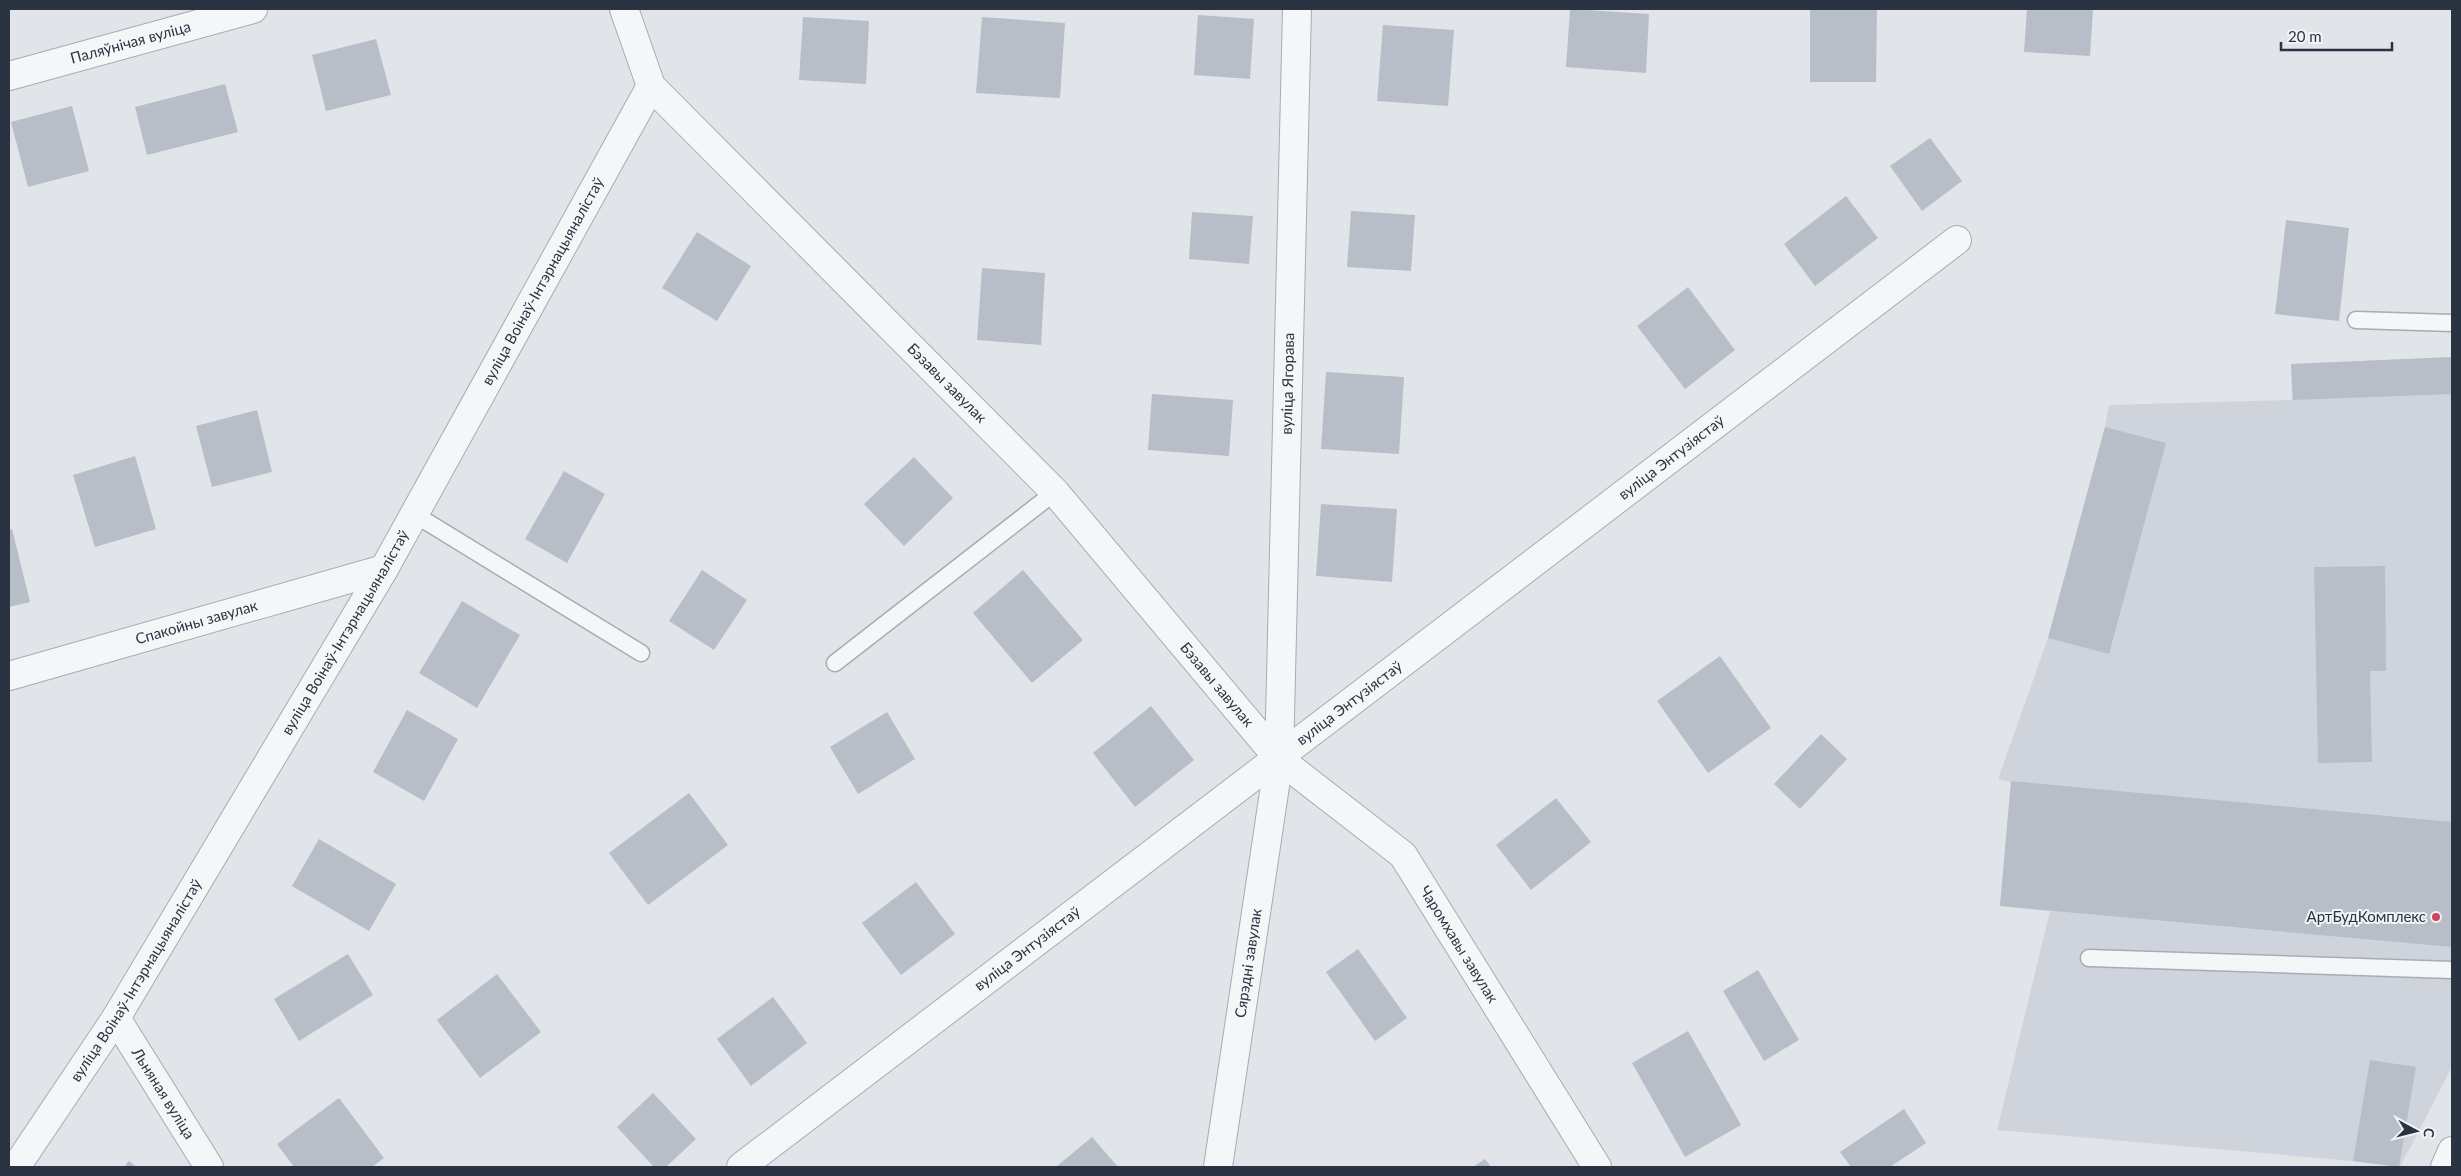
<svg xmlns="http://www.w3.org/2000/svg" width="2461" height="1176" viewBox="0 0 2461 1176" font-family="Lato,sans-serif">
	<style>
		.built { fill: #cfd4dc }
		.building { fill: #b8bec7 }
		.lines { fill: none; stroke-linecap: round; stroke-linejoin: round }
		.service-casing { stroke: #a6acb4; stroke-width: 19 }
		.minor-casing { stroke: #a6acb4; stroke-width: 30 }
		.service { stroke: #f4f6f8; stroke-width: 16 }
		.minor { stroke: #f4f6f8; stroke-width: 28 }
		.poi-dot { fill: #d1455c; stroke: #f1f4f7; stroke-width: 2 }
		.labels { text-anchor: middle; stroke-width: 4; stroke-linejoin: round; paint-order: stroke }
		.street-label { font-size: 15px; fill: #293342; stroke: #f1f4f7 }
		.poi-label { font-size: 15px; fill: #293342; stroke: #f1f4f7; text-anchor: end }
	</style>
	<rect width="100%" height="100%" fill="#e1e5ea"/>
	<path class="built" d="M2452,357V1067L2400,1167L2353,1161L1997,1130L2050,911L2000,906L2011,782L1998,779L2048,638L2105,427L2109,405L2292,400L2291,364Z"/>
	<g class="building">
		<path d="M1570,9L1649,14L1646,73L1566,67Z"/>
		<path d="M1810,9H1877L1876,82H1810Z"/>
		<path d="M2027,9H2093L2090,56L2024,52Z"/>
		<path d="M1198,15L1254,19L1250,79L1194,75Z"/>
		<path d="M803,17L869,21L866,84L799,80Z"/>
		<path d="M982,17L1065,23L1060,98L976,93Z"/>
		<path d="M1383,25L1454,30L1448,106L1377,101Z"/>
		<path d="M376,39L391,95L326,111L312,55Z"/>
		<path d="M225,84L238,132L147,155L135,107Z"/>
		<path d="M72,106L89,171L28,187L11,122Z"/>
		<path d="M1930,138L1962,181L1922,211L1890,166Z"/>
		<path d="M1846,196L1878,238L1815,286L1784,244Z"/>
		<path d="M1351,211L1415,215L1411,271L1347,267Z"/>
		<path d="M1192,212L1253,216L1249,264L1189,259Z"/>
		<path d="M2286,220L2349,228L2339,321L2275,314Z"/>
		<path d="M697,232L751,266L717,321L662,288Z"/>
		<path d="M982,268L1045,273L1041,345L977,340Z"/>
		<path d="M1688,287L1735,350L1685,389L1637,326Z"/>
		<path d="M2452,357V394L2293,400L2291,364Z"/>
		<path d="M1326,372L1404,377L1399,454L1321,449Z"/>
		<path d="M1152,394L1233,400L1229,456L1148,450Z"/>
		<path d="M257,410L272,472L212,487L196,426Z"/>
		<path d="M2105,427L2166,443L2109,654L2048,638Z"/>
		<path d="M135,456L156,529L95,547L73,475Z"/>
		<path d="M914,457L953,498L904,546L864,504Z"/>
		<path d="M564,471L605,494L567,563L525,539Z"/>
		<path d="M1321,504L1397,509L1392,582L1316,576Z"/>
		<path d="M12,529L30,602L9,607V530Z"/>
		<path d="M2385,566L2386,671H2370L2372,762L2318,763L2314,567Z"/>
		<path d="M702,570L747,600L714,650L669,621Z"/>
		<path d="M1023,570L1083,640L1032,683L973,613Z"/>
		<path d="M462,601L520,635L477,708L419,673Z"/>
		<path d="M1720,656L1771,728L1708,773L1657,701Z"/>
		<path d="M1151,706L1194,760L1135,807L1093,753Z"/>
		<path d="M407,710L458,739L424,801L373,772Z"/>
		<path d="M887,712L915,759L858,794L830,747Z"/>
		<path d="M1821,734L1847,759L1800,809L1774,784Z"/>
		<path d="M2011,781L2452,822V947L2000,906Z"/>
		<path d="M689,793L728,845L648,905L609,853Z"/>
		<path d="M1556,798L1591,842L1531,890L1496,845Z"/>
		<path d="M319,839L396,884L369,931L292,886Z"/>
		<path d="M916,882L955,934L901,975L862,923Z"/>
		<path d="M1358,949L1407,1018L1375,1041L1326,972Z"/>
		<path d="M348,954L373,995L299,1041L274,999Z"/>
		<path d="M1758,970L1799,1040L1764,1061L1723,991Z"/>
		<path d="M497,974L541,1032L480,1078L437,1020Z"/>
		<path d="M773,997L807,1043L751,1086L717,1039Z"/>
		<path d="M1688,1031L1741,1125L1685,1157L1632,1063Z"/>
		<path d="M2370,1060L2416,1067L2399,1167L2353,1161Z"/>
		<path d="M653,1093L696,1139L666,1167H654L617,1127Z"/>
		<path d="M339,1098L384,1158L372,1167H294L277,1144Z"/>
		<path d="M1904,1109L1926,1143L1890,1167H1851L1840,1152Z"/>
		<path d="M1092,1137L1118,1167H1056Z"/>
		<path d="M1485,1159L1491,1167H1473Z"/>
		<path d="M129,1161L136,1167H124Z"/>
	</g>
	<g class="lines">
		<g class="service-casing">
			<g id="service">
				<path d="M2356,320L2452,323"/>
				<path d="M414,514L641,653"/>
				<path d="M835,663L1055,492"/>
				<path d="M2089,958L2452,970"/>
			</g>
		</g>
		<g class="minor-casing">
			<g id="minor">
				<path id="s1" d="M624,9L651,86L1055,492L1279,759L1403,855L1597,1167"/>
				<path id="s2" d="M9,76L253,9"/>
				<path id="s3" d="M9,676L384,569"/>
				<path id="s4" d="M116,1018L209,1167"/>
				<path id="s5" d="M16,1167L116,1018L384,569L651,86"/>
				<path id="s6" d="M741,1167L1957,240"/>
				<path id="s7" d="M1218,1167L1279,759L1297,9"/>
				<path d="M2445,1167L2452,1151"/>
			</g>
		</g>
		<use href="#service" class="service"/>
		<use href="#minor" class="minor"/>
	</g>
	<circle class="poi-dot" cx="2436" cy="917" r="5"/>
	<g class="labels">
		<g class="street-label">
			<text dy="5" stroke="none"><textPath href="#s2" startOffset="126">Паляўнічая вуліца</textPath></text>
			<text dy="5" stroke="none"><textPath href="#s5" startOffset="1031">вуліца Воінаў-Інтэрнацыяналістаў</textPath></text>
			<text dy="5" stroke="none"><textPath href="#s1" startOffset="501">Бэзавы завулак</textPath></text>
			<text dy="5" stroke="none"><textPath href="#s7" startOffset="788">вуліца Ягорава</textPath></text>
			<text dy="5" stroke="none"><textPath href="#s6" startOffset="1170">вуліца Энтузіястаў</textPath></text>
			<text dy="5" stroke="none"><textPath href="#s3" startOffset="195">Спакойны завулак</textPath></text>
			<text dy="5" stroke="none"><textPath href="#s5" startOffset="628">вуліца Воінаў-Інтэрнацыяналістаў</textPath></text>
			<text dy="5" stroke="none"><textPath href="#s1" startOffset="906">Бэзавы завулак</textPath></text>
			<text dy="5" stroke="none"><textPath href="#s6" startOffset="765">вуліца Энтузіястаў</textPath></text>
			<text dy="5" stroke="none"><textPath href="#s1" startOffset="1265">Чаромхавы завулак</textPath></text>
			<text dy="5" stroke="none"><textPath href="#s6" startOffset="360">вуліца Энтузіястаў</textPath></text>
			<text dy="5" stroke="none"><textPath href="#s7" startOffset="206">Сярэдні завулак</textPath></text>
			<text dy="5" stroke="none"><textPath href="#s5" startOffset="222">вуліца Воінаў-Інтэрнацыяналістаў</textPath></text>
			<text dy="5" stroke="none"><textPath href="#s4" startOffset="89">Льняная вуліца</textPath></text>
		</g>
		<g class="poi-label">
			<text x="2426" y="922">АртБудКомплекс</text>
		</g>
	</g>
	<rect width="2461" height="1176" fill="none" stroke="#293342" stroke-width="20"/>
	<g transform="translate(2416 1131) rotate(97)" stroke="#f1f4f7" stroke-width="4" paint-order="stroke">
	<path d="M0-4L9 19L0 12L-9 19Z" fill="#293342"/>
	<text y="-8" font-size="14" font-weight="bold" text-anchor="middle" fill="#293342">С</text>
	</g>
	<path d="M2281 42v8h111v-8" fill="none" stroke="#293342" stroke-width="2.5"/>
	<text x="2288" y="42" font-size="15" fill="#293342" stroke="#f1f4f7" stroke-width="4" paint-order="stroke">20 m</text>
</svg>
